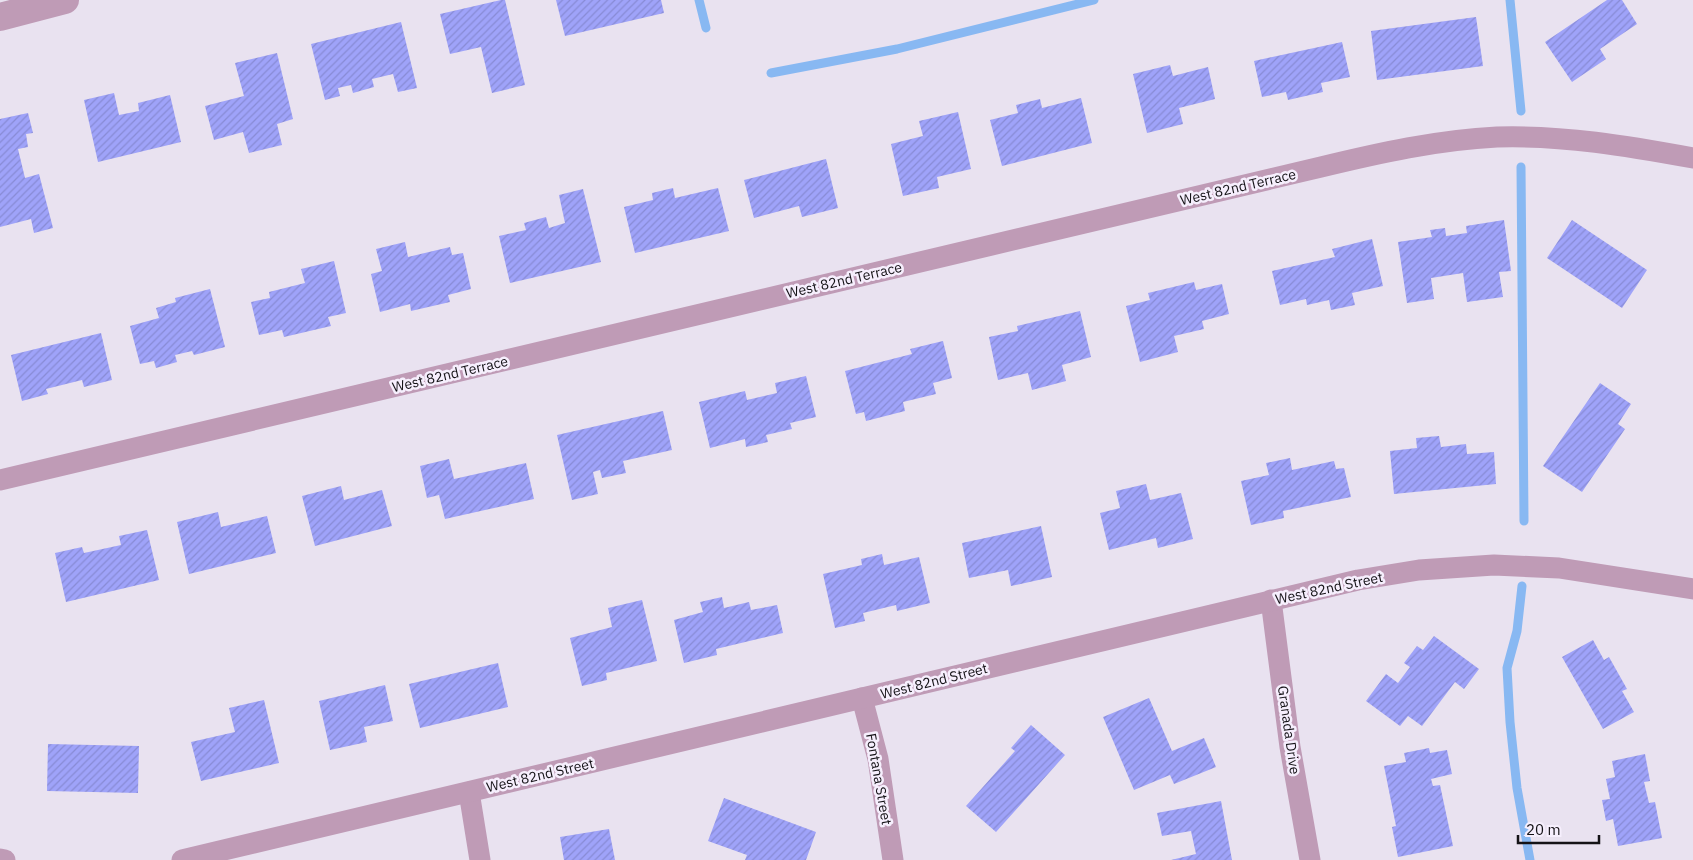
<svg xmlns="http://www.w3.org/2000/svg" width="1693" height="860" viewBox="0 0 1693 860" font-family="'IBM Plex Sans',sans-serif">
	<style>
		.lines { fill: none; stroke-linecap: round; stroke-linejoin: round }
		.stream { stroke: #88b8f2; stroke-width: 9 }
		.building { fill: url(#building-hatch) }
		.minor { stroke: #bf9bb6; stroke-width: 21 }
		.tertiary { stroke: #bf9bb6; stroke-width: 28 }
		.labels { text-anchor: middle; stroke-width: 5; stroke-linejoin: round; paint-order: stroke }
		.street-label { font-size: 14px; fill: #141216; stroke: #f6effd }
	</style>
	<defs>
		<pattern id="building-hatch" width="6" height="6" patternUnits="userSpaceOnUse" patternTransform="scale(1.25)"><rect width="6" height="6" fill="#9fa3f9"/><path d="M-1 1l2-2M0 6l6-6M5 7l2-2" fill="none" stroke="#888bd5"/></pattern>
	</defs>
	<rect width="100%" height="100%" fill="#e9e2f0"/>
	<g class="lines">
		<g class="stream">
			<path d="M699,0L706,28"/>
			<path d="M1510,0L1521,111"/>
			<path d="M771,73L897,49L1094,0"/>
			<path d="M1521,167L1524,521"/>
			<path d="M1522,586L1517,631L1507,668L1510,722L1517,788L1530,860"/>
		</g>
	</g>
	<g class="building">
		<path d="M501,0H505L525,85L492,93L481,47L450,54L440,14Z"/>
		<path d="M556,0H661L664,13L565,36Z"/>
		<path d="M1607,0H1622L1637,24L1600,49L1606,59L1572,82L1545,42Z"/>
		<path d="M1476,17L1483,66L1377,80L1371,31Z"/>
		<path d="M401,22L417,88L398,92L393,74L372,79L374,87L353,93L351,85L338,88L340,96L325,100L311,44Z"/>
		<path d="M1342,42L1350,77L1321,83L1323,92L1288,100L1286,92L1262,97L1254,61Z"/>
		<path d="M277,53L293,119L277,124L282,145L249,153L243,132L214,140L205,106L244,96L235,63Z"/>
		<path d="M1170,65L1173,76L1208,67L1215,99L1179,108L1183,124L1147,133L1133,74Z"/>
		<path d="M114,93L119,115L139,111L138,103L170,95L181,142L98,162L84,100Z"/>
		<path d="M1081,98L1092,143L1002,166L990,120L1018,113L1016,105L1040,99L1042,108Z"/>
		<path d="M958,112L971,169L937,177L939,188L903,196L891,144L923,136L919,121Z"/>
		<path d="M28,113L33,133L26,134L28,147L18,149L25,178L39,174L53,228L34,233L31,219L0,227V119Z"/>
		<path d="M826,159L838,208L802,217L799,206L754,218L744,180Z"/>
		<path d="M673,188L675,198L718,188L729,231L635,253L624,207L653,200L652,193Z"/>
		<path d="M583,189L601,262L510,283L499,236L526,230L524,223L546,217L549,228L565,223L559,195Z"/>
		<path d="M1504,220L1511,271L1499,272L1503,297L1467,302L1463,273L1431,278L1434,299L1407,303L1398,242L1432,237L1430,230L1445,228L1446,236L1467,233L1466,226Z"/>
		<path d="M1572,220L1647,270L1622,308L1547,258Z"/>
		<path d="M1372,239L1383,286L1352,293L1355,305L1331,310L1329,300L1307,305L1306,299L1280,305L1272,271L1335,257L1332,249Z"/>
		<path d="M405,242L408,257L450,247L452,255L463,253L471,289L448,295L450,302L411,311L410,304L380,312L371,274L382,271L376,249Z"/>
		<path d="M334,261L346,313L328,317L331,326L284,337L282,330L259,335L251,302L270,298L269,292L305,283L301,269Z"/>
		<path d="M1194,282L1196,290L1222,284L1229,314L1202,321L1204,329L1174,336L1178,352L1140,362L1126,306L1150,300L1148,293Z"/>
		<path d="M210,289L225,347L194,355L192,351L175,355L177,362L156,368L154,361L140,364L130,326L159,318L156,308L176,302L175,298Z"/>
		<path d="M1080,311L1091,357L1062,365L1066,381L1032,390L1028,373L998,380L989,337L1018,331L1017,326Z"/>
		<path d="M101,333L112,380L84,387L82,380L46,389L48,394L22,401L11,355Z"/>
		<path d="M943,341L952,378L933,383L936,394L903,402L905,411L866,421L864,412L856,414L845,371L912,354L910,349Z"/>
		<path d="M806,376L816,417L790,423L792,429L766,435L768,442L746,447L745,439L710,448L699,402L745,391L747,400L777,393L775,383Z"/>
		<path d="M1600,383L1631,404L1618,424L1625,429L1582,492L1543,466Z"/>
		<path d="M663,411L672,450L623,461L626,473L602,478L600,470L593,472L598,494L572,500L557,435Z"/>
		<path d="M1439,436L1441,447L1466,444L1467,454L1494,452L1496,484L1394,494L1390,451L1417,448L1416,438Z"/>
		<path d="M1290,458L1292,470L1334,461L1336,469L1344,468L1351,497L1283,511L1284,518L1251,525L1241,481L1269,475L1266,463Z"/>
		<path d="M449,459L454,479L526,463L534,499L445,519L439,495L427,498L420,466Z"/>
		<path d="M1146,484L1150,500L1181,493L1193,539L1158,548L1156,538L1109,550L1100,513L1120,508L1116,491Z"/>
		<path d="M341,486L344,500L382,490L392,526L315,546L302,496Z"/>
		<path d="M218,512L221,527L267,516L276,553L189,574L177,522Z"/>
		<path d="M1041,526L1052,577L1011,586L1008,570L969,578L962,543Z"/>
		<path d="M147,530L159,580L66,602L55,553L82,547L84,553L121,545L119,536Z"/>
		<path d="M882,554L884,565L919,557L930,603L897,611L896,605L863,613L865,621L835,628L823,574L862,565L861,559Z"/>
		<path d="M722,597L724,608L749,602L751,610L777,605L783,633L716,649L717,655L684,663L674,620L703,612L700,602Z"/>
		<path d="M642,600L657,661L606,673L607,680L582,686L570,638L612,627L608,608Z"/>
		<path d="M1434,636L1479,669L1464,689L1455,682L1422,726L1408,716L1400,726L1366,701L1386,674L1398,683L1410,667L1404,663L1417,646L1423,650Z"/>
		<path d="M1593,640L1604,660L1609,657L1627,689L1622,691L1634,712L1603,729L1562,657Z"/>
		<path d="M498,663L508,707L420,728L409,684Z"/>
		<path d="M385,685L393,721L364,727L367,742L330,750L319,701Z"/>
		<path d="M1149,698L1172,751L1204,738L1216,767L1174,784L1170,775L1134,790L1103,717Z"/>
		<path d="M264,700L279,763L201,781L191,742L235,732L229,708Z"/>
		<path d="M1031,725L1065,755L996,832L966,806L1015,751L1011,748Z"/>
		<path d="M48,744L139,746L138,793L47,791Z"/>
		<path d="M1429,748L1430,753L1447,750L1452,774L1431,779L1433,786L1440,785L1453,846L1398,857L1392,827L1396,826L1384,766L1406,762L1404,753Z"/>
		<path d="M1645,754L1650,781L1644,782L1649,803L1655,802L1662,838L1618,846L1613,819L1606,821L1602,800L1610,799L1606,779L1615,777L1612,761Z"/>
		<path d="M724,798L816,832L806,860H745L747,855L708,841Z"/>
		<path d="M1221,801L1232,860H1171L1196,854L1191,831L1162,836L1157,813Z"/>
		<path d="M609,829L615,860H564L560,837Z"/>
	</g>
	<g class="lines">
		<g class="minor">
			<path d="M0,480L1321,167C1379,153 1437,140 1497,137C1563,135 1628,146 1693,158"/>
			<path d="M1271,600L1290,747L1310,860"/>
			<path d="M862,698L878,759L893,860"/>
			<path d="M469,792L480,860"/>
			<path d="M0,859L5,860"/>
			<path d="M182,860L1358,580L1419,570L1494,565L1559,568L1693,589"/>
		</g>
		<path class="tertiary" d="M0,17L65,0"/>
	</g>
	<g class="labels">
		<g class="street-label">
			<text transform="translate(1238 187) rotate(-13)" y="5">West 82nd Terrace</text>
			<text transform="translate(844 280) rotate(-13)" y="5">West 82nd Terrace</text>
			<text transform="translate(450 374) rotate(-13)" y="5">West 82nd Terrace</text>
			<text transform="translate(1329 588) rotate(-12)" y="5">West 82nd Street</text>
			<text transform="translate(934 681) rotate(-14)" y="5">West 82nd Street</text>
			<text transform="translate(1289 730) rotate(82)" y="5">Granada Drive</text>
			<text transform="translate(540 775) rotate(-13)" y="5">West 82nd Street</text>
			<text transform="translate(879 779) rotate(80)" y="5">Fontana Street</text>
		</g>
	</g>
	<path d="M1518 835v8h81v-8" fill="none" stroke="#141216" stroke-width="2.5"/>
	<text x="1526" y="835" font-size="15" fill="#141216" stroke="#f6effd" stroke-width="4" paint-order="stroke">20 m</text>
</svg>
